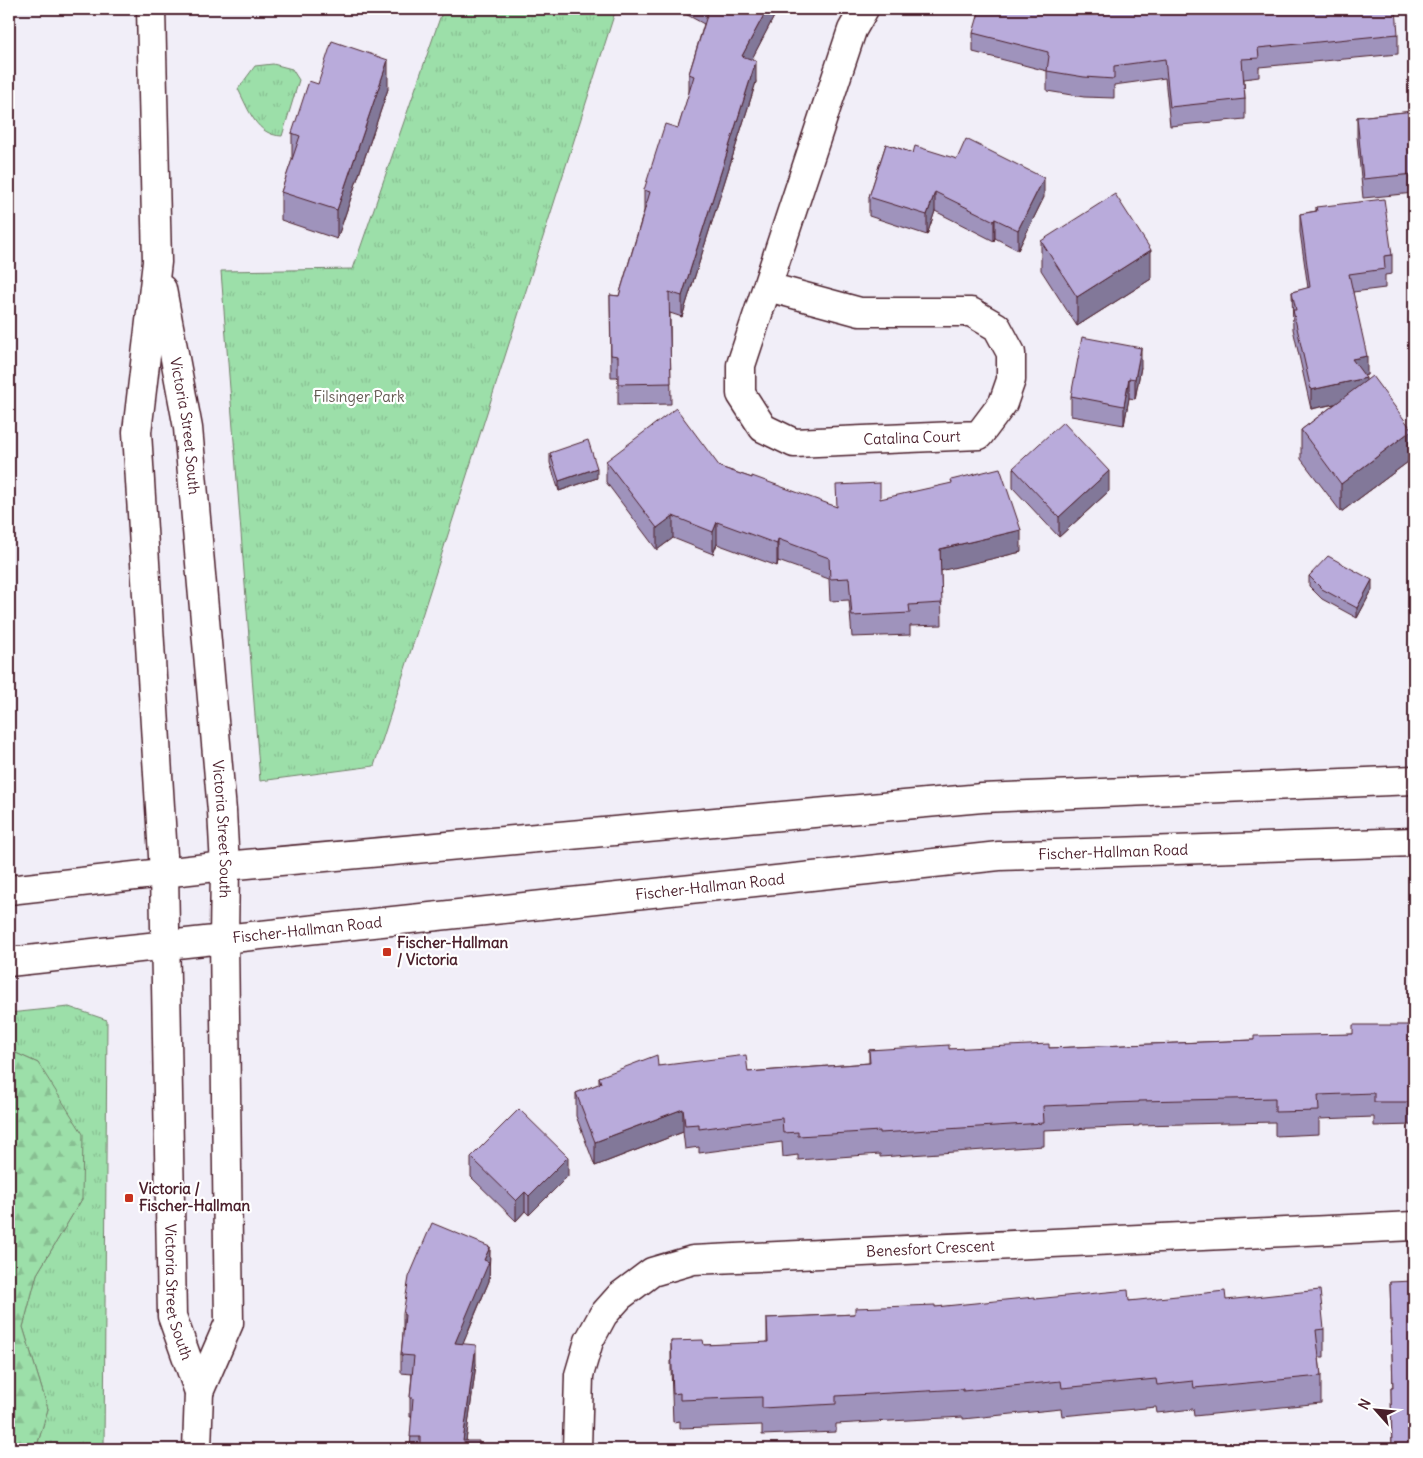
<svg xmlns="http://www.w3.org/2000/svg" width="1423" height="1458" viewBox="0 0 1423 1458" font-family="Delius,sans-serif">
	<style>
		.grass { fill: url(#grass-tufts); stroke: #737f6a }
		.forest { fill: url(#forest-firs); stroke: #737f6a }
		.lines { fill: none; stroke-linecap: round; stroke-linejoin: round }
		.minor-casing { stroke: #4a1f2b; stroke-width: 31 }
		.secondary-casing { stroke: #4a1f2b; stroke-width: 31 }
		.minor { stroke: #fff; stroke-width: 28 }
		.secondary { stroke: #fff; stroke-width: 28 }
		.wall { fill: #9f93bc; stroke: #4a1f2b }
		.shaded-wall { fill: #827899; stroke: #4a1f2b }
		.building { fill: #b9abdb; stroke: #4a1f2b }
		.poi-dot { fill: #c8321e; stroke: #fff; stroke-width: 2 }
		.labels { text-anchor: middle; stroke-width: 4.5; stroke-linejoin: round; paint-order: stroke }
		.park-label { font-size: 15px; fill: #635951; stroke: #fff }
		.street-label { font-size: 15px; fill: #4a1f2b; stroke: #fff }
		.poi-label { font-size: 15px; font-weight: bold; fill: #4a1f2b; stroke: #fff; text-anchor: start }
	</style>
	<defs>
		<pattern id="grass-tufts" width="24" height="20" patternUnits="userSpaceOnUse" patternTransform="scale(1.25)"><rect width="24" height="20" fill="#9cdfa9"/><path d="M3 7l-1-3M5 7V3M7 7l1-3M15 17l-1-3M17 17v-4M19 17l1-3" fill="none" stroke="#88bf92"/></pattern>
		<pattern id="forest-firs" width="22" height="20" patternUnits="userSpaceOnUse" patternTransform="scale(1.25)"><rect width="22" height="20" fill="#9cdfa9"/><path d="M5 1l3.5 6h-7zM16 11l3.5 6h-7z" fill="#88bf92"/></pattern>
	</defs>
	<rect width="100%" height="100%" fill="#f1eef8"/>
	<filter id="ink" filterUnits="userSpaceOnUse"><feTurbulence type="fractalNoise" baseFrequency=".02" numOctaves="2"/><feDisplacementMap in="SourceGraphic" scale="10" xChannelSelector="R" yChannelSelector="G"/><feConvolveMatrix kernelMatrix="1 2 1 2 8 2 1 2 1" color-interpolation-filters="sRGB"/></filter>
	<g filter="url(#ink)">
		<g class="grass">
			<path d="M443,9H616L374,766L260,781L221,271L353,269Z"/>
			<path d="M273,64L292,69L299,80L282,136C256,135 249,110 238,89L255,66Z"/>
			<path d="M69,1007L107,1020L104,1449H36L48,1409L23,1327L37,1274L82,1199L38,1063L9,1050V1013Z"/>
		</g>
		<path class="forest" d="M9,1050L38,1063L83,1134L82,1199L37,1274L23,1327L48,1409L36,1449H9Z"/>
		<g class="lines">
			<g class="minor-casing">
				<g id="minor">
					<path d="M768,287L860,312H971L997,327L1011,353V380L1003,403L979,435L794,443L763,428L741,394V365L852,30L864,9"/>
					<path id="s1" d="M577,1449L579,1375L589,1341L603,1315L620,1296L652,1272L693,1260L1414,1226"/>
				</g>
			</g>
			<g class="secondary-casing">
				<g id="secondary">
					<path id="s2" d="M151,9L157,262L137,432L164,872L172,1316L199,1392L197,1449"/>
					<path id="s3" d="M162,289L188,428L222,811L225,866L224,939L229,1323L199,1392"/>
					<path d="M9,890L225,866L982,798L1414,780"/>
					<path id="s4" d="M9,962L999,856L1414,842"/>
				</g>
			</g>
			<use href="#minor" class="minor"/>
			<use href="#secondary" class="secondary"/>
		</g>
		<g class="wall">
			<path d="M680,9H778L751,60L756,82L682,317L670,313L671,404L618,405V377H611L610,295L619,296L644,211V190L678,128L689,94V74L704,24L680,11Z"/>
			<path d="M973,33L1398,34V54L1259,67V77L1244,79L1245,99V119L1170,126L1165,78L1114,85V98L1084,97L1047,91V71L973,52Z"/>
			<path d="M9,60L11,99V118H9Z"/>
			<path d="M318,84L388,89L337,239L281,220V192L292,160V133Z"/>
			<path d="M1414,111V193L1363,198L1357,137V117Z"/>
			<path d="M886,144L1044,197L1018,250L995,238L994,241L935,211L927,235L869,216V197Z"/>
			<path d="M1316,207L1392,255V274L1385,275V288L1353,292L1367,375H1364L1366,381L1412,459L1341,512L1301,459V430L1335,404L1311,409L1293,329L1292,292L1308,288L1300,232V214L1316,211Z"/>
			<path d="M1041,241L1151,279L1077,326L1041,270Z"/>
			<path d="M1141,367L1135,399L1129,398L1124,425L1071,416V396Z"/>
			<path d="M550,453L597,478L559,491L550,463Z"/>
			<path d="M606,461L720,467L836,507L880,499L1021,552L941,570L942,625L910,626V635L852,637L849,600L830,601L829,579L778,561L777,566L717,544L713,554L673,538L657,550L606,482Z"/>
			<path d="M1013,468L1109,491L1059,537L1013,488Z"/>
			<path d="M1309,576L1372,590L1357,618L1322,599L1309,586Z"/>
			<path d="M1414,1025V1125L1374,1126V1117L1319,1119V1134L1275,1136V1122L1139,1125V1126L1044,1130V1146L880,1157V1154L798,1160V1155L783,1157L782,1142L699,1153V1147L685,1149L683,1132L595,1166L576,1116V1093L599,1084V1077L658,1066L748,1072L869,1063V1050L1049,1048L1254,1040L1353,1034Z"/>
			<path d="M471,1157L568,1176L529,1215L525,1211L516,1221L471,1177Z"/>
			<path d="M490,1247L489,1281L463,1344L476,1364L466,1441L479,1449H410L412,1417H410V1398L412,1374L401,1373V1355L403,1333V1314Z"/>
			<path d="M1390,1282L1414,1449H1392L1391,1388H1393Z"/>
			<path d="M1035,1299L1129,1301L1226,1300L1324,1329V1357H1319L1321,1376V1403L1194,1416L1193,1409L1157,1413L1156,1407L1062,1416L1061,1409L963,1419V1417L836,1424V1432L762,1435V1425L680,1428V1421L673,1422L671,1369V1341L704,1345L767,1343V1318L855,1314Z"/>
		</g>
		<g class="shaded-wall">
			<path d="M767,9H778L742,78V56Z"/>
			<path d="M388,60V89L337,239V210Z"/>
			<path d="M756,61V82L682,317V296Z"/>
			<path d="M1044,178V197L1018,250V230Z"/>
			<path d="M935,192V211L927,235V215Z"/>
			<path d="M995,219V238L994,241V221Z"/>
			<path d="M1151,250V279L1077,326V297Z"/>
			<path d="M1141,348V367L1135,399V379Z"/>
			<path d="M1367,356V375L1352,378V359Z"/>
			<path d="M1129,378V398L1124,425V406Z"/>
			<path d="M1366,378V397L1311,409V390Z"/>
			<path d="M1412,430V459L1341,512V484Z"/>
			<path d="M597,468V478L559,491V481Z"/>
			<path d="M1109,471V491L1059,537V517Z"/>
			<path d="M673,516V538L657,550V528Z"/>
			<path d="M717,522V544L713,554V532Z"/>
			<path d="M1021,530V552L940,571V549Z"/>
			<path d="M778,539V561L777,566V544Z"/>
			<path d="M1372,580V590L1357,618V608Z"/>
			<path d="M683,1109V1132L595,1166V1142Z"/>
			<path d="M568,1157V1176L529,1215V1196Z"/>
			<path d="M525,1192V1211L516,1221V1201Z"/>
			<path d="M490,1247L489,1281L455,1362V1343L484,1260Z"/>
			<path d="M476,1345V1364L465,1449L463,1441Z"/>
		</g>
		<g class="building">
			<path d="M709,9H767L742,56L756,61L682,296L669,292L671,383L618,384V356L611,355L610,295L619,296L650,192L644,190L665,124L678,128L694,76L689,74Z"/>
			<path d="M980,9H1396L1398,34L1258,48L1259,58L1242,59L1245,99L1170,107L1165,59L1114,66V79L1084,77L1047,71L1049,56L1048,55V52L973,33Z"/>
			<path d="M332,41L388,60L337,210L281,192L300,136L292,133L309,81L318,84Z"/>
			<path d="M9,60H10L11,99H9Z"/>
			<path d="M1414,111V174L1363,179L1357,117Z"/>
			<path d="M966,139L1044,178L1018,230L995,219L994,221L935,192L927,215L869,197L886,144L913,153L915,146L957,159Z"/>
			<path d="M1115,194L1151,250L1077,297L1041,241Z"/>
			<path d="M1384,199L1392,255L1384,256L1385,269L1349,274L1367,356L1352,359L1366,378L1311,390L1293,310H1296L1292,292L1310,287L1300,214L1317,211L1316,207Z"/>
			<path d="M1082,337L1141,348L1135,379L1129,378L1124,406L1071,396Z"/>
			<path d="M1372,376L1412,430L1341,484L1301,430Z"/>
			<path d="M676,408L720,467L752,478V476L837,507L836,485L880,483V499L952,483L951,480L1000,468L1021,530L940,549L942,603L909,605L910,613L852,616L849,578L830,579L829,558L778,539L777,544L717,522L713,532L673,516L657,528L606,461Z"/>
			<path d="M1063,422L1109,471L1059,517L1013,468Z"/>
			<path d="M588,440L597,468L559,481L550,453Z"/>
			<path d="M1328,556L1372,580L1357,608L1322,589L1309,576Z"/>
			<path d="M1353,1025H1414V1102H1374V1093L1318,1095L1319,1111L1275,1112V1098L1139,1101V1102L1043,1106L1044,1123L880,1133V1131L798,1136V1132L783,1133L782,1118L699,1129V1124L685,1125L683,1109L595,1142L576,1093L601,1083L599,1077L657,1055L658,1066L746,1055L748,1072L870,1063L869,1050L949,1045V1049L1049,1044V1048L1254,1040V1036L1353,1034Z"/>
			<path d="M519,1109L568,1157L529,1196L525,1192L516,1201L471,1157Z"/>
			<path d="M432,1223L490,1247L484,1260L489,1262L455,1343L476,1345L463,1441H479V1449H420V1437H410L413,1398H410L414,1356L401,1355L405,1315L403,1314L409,1277Z"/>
			<path d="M1414,1281V1449H1392L1391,1388H1393L1390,1282Z"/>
			<path d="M1128,1290L1129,1301L1225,1291L1226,1300L1320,1290L1324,1329L1316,1330L1321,1376L1194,1388L1193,1381L1157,1385L1156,1379L1062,1388L1061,1381L963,1391V1389L836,1396V1404L762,1408V1397L680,1400V1393L673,1394L671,1341L703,1340L704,1345L768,1342L767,1318L855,1314V1308L935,1305V1307L1035,1297V1299Z"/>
		</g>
	</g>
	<g class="poi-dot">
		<rect x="382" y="947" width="10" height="10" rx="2.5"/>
		<rect x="124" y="1193" width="10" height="10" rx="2.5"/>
	</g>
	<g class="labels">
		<g class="park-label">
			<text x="359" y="402">Filsinger Park</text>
		</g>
		<g class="street-label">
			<text dy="5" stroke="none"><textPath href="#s3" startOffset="139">Victoria Street South</textPath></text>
			<text transform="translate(912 438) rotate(-2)" y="5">Catalina Court</text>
			<text dy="5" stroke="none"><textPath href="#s3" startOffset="544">Victoria Street South</textPath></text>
			<text dy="5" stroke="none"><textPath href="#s4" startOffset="1110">Fischer-Hallman Road</textPath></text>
			<text dy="5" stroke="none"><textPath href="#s4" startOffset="705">Fischer-Hallman Road</textPath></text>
			<text dy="5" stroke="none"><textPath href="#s4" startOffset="300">Fischer-Hallman Road</textPath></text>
			<text dy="5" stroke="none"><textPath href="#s1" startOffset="485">Benesfort Crescent</textPath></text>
			<text dy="5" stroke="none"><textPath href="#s2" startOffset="1286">Victoria Street South</textPath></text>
		</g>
		<g class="poi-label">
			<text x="397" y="948">Fischer-Hallman<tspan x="397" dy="17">/ Victoria</tspan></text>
			<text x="139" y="1194">Victoria /<tspan x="139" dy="17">Fischer-Hallman</tspan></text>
		</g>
	</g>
	<rect width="1423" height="1458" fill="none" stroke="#fff" stroke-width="30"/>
	<rect x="15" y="15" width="1393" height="1428" fill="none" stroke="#4a1f2b" stroke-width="2" filter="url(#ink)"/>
	<g transform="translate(1376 1410) rotate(297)" stroke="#ffffff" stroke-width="4" paint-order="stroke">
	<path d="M0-4L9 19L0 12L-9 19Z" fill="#4a1f2b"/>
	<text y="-8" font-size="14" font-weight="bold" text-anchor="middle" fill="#4a1f2b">N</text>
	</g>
</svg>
